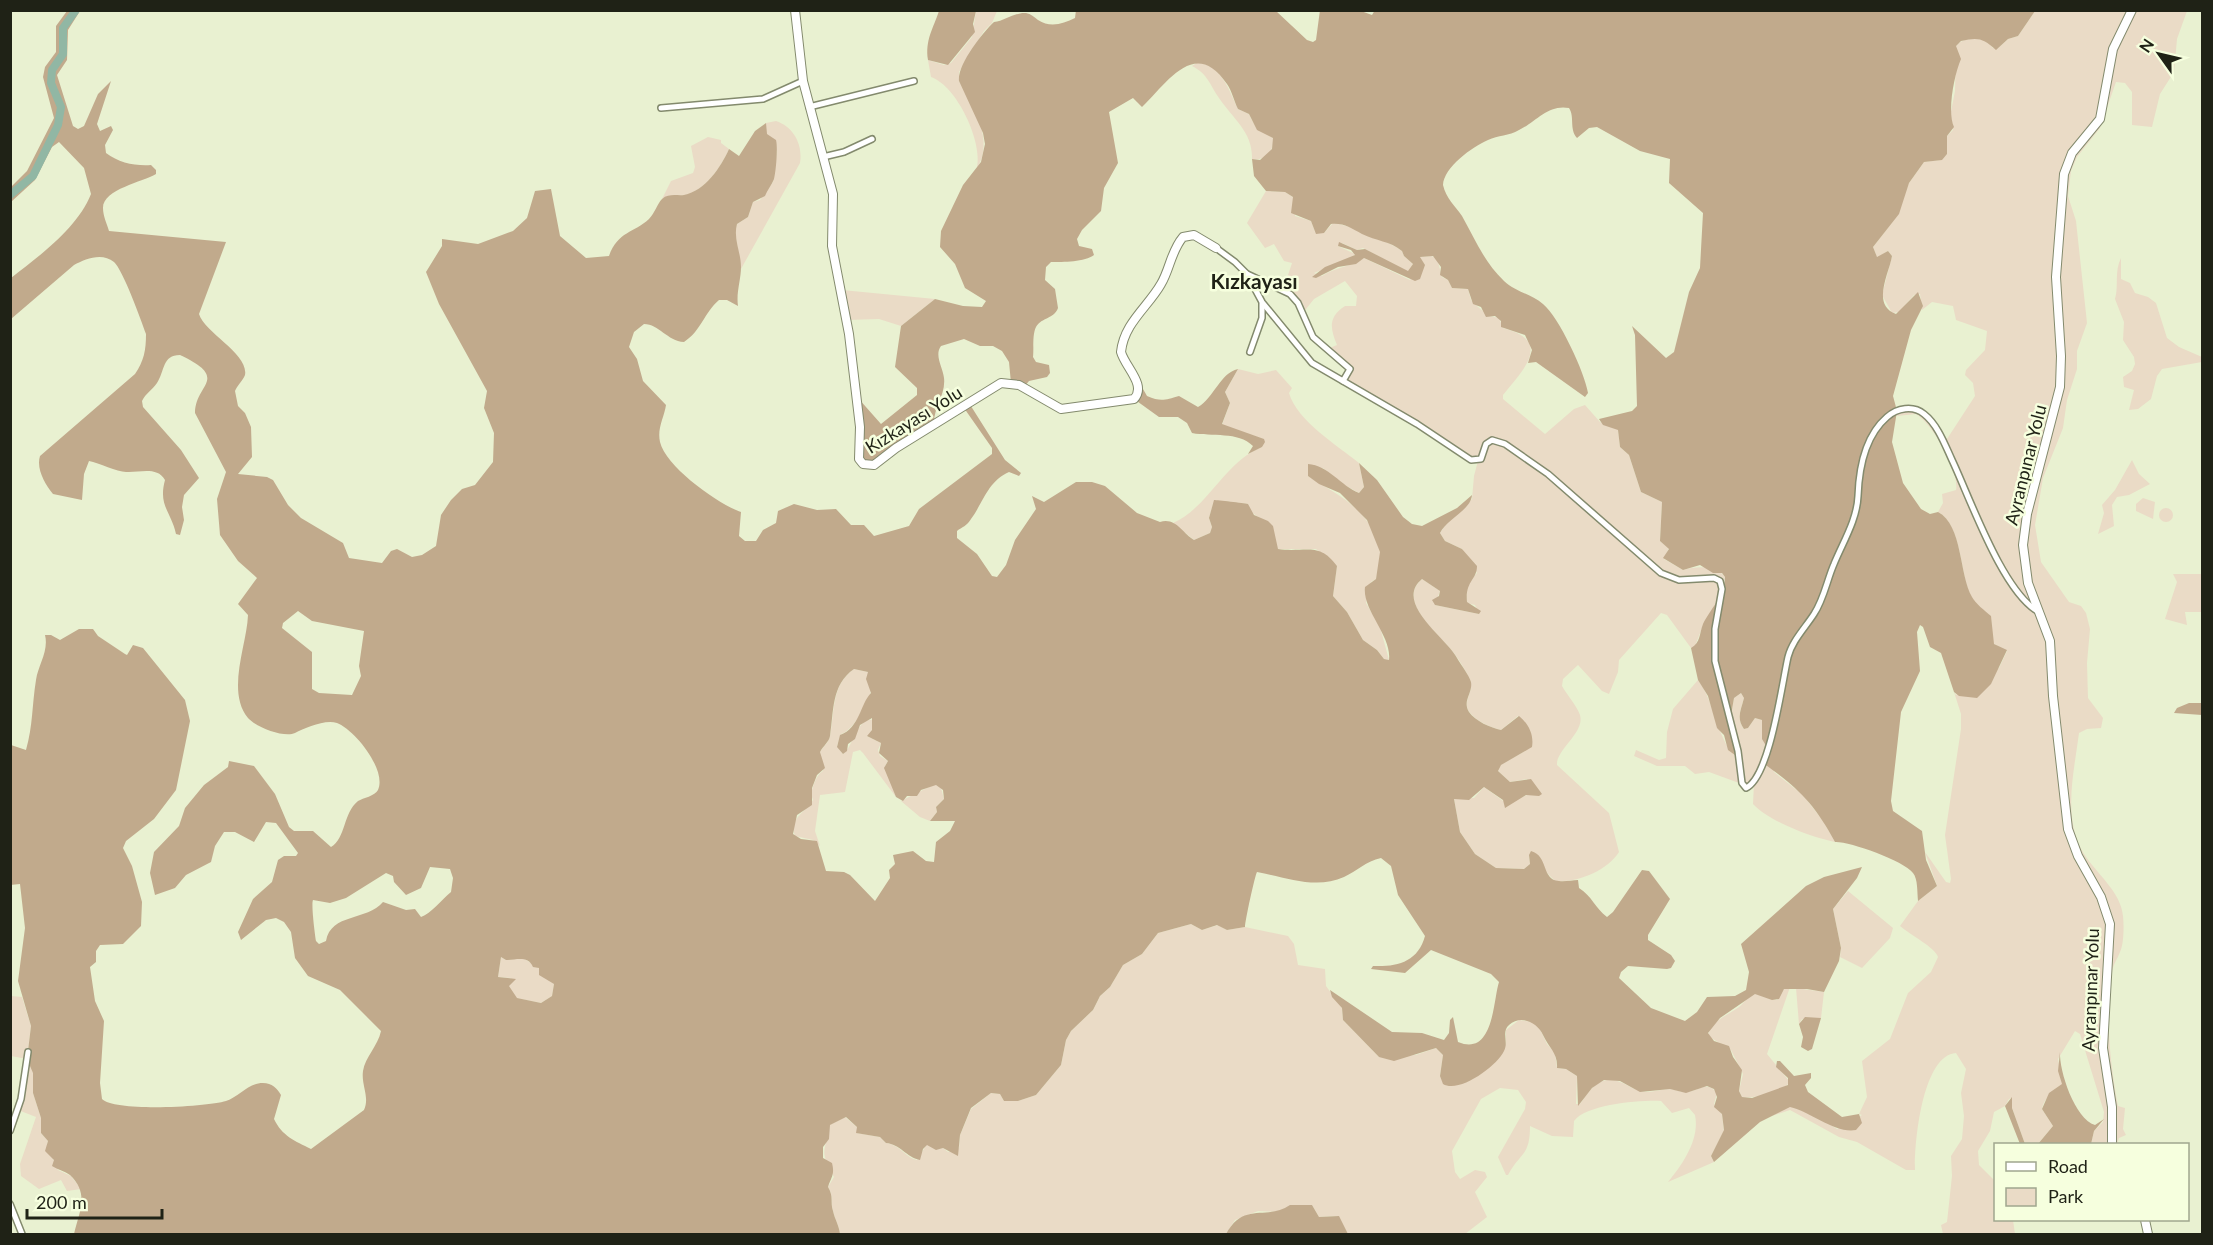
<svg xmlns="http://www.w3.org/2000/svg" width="2213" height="1245" viewBox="0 0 2213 1245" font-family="Lato,sans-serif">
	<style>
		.green { fill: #eadbc6 }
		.forest { fill: #c1aa8c; fill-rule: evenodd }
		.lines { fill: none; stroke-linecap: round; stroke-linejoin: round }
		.river { stroke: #91b7a4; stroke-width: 8 }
		.street-casing { stroke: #838a6d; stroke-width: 8 }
		.secondary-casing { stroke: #838a6d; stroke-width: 10 }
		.street { stroke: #fff; stroke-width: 5 }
		.secondary { stroke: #fff; stroke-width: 8 }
		.labels { text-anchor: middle; stroke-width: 5; stroke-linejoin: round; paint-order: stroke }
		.street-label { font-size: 18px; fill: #1f2216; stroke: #f6ffde }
		.quarter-label { font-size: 21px; font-weight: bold; fill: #1f2216; stroke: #f6ffde }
	</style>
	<rect width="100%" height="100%" fill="#e9f1d1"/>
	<g class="green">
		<path d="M976,11H997L992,23L984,31L959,72V81C973,105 995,141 977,168C983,142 957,86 931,77L928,60L944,65L951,63L972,37Z"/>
		<path d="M2035,11H2187L2177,39L2174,72L2160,94L2152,127L2132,125V92L2125,83L2116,82L2100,128L2077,157L2071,171L2068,196L2076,221L2087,323L2077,351V369L2067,400L2063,428L2043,478L2035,525L2041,562L2069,602L2081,606L2086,613L2090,629L2087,663L2088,698L2103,718L2101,728L2087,729L2079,733C2074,773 2062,818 2084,854C2096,873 2121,892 2123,916C2124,925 2124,944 2120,952C2117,960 2113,964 2112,973C2105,1017 2110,1063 2118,1106L2125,1108L2123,1129L2126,1135L2119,1138L2117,1144H2091L2094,1131L2103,1122L2104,1112L2080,1034L2075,1031L2058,1059L2063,1084C2054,1094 2045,1095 2042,1109L2053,1126L2038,1144H2025L2012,1108V1098L2009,1099L2005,1106L1994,1112L1990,1131L1978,1151L1979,1165L1995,1181L1996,1220H2013L2015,1234H1943L1941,1225L1947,1222L1952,1176L1951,1156L1962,1139L1964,1116L1961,1093L1966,1069L1956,1053C1922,1055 1914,1145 1915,1170H1906L1857,1142L1839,1137L1790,1110L1772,1116L1790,1106L1819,1117L1837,1129L1862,1115L1859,1114L1867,1097L1862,1061L1890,1039L1908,993L1931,972L1938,957C1936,948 1909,934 1900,926L1918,901L1937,886L1925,852L1946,882L1950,883L1951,879L1945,835L1961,729V714L1954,692L1956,695L1999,668L2007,651L1994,644L1992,640L1991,617C1985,611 1975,604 1971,597C1960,575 1962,525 1938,512L1943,503L1942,494L1956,490C1960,471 1932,423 1916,414L1897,416L1896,408H1919L1933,419L1947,439L1975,396L1973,383L1965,375L1966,370L1985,350L1987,331L1956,320L1953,306L1932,302L1922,310L1920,294L1914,295L1899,312L1892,313L1882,295L1892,256L1888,251L1877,258L1873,247L1893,221L1909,183L1924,162L1940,160L1947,154V136L1953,130L1950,117L1955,91L1956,46C1963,37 1976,38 1987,40L1993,48H1998L2008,39L2018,36Z"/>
		<path d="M1198,62C1222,66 1229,90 1238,109L1249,114C1254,128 1262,130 1273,138C1275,151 1265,161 1252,159C1253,132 1233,119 1219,98C1210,85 1208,74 1192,66Z"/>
		<path d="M776,121C794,127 803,145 800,163L741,269L735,232L737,224L748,217L753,202L760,200L773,182L777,151L766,134V123Z"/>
		<path d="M708,137L721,140V143L729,149C721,167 706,190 686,195C677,197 671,195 662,199L671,181L693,173L695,167L691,146Z"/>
		<path d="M1266,191L1285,192L1293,197L1295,216L1311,221L1315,231L1324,233L1333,223C1347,224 1391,242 1402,251L1404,256L1413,264L1408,272L1363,248L1357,250L1342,243L1338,246L1355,254L1352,258L1314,273L1322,276C1335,267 1351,267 1364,258L1410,280L1421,261L1420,257L1431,256L1437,258L1442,277L1448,280L1452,288L1468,289L1471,300L1477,306L1489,316L1499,318L1503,328C1553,341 1524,369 1503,395V399L1545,434L1574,409L1585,405L1600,422L1618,429L1620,447L1629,455L1641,492L1662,502L1660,541L1669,548L1664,559L1683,570C1697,566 1717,565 1725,577L1721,597L1704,623L1695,646L1691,648L1667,615L1661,613L1619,660L1618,672L1609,694L1602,691L1578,665L1563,679L1562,686C1567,695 1577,706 1580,715C1585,733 1556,749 1557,765L1609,813L1619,852C1607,871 1577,883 1555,881L1529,855L1530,864L1524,869L1496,868L1475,854L1460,832L1454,799L1474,798L1484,787L1506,803L1530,794L1534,795L1527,779L1510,782L1498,771L1500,765L1525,751L1518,716L1501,730C1492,728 1478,722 1472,715C1459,703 1475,693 1470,680C1467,673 1461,663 1456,656C1444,637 1394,603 1422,579L1440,591L1435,605L1479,614L1475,605L1467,603C1466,589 1467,583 1477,573L1462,549L1445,541L1440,533L1448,521L1472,499L1474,476L1478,461L1343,381L1350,370L1325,350L1337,345C1330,328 1328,317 1345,306H1356L1357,296L1345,281L1314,299L1302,314L1298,303L1282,289L1283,280L1288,275L1292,263L1284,261L1274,244L1265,248L1247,223Z"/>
		<path d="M2121,258V279L2130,283L2135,293L2148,297L2156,303L2167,338L2179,347L2202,357V362L2162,369L2157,376L2151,399L2138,409L2129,410L2134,390L2124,387L2123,377L2132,371L2135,364L2134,357L2123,340L2124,322L2115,299C2119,286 2114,272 2121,258Z"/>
		<path d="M842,290L935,299L901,326L879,319L847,320Z"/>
		<path d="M1238,369L1258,374L1276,370L1292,388L1289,393C1297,421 1337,445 1359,463L1364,487L1359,493L1339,482L1323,468L1308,476C1339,496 1371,509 1380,551C1381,559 1378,570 1376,579L1371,582L1366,603L1380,627L1389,660L1384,659L1377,650L1363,640L1347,612L1333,596L1337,566L1316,549H1278L1262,520L1250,511L1248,504L1222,501L1213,504L1209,518L1212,527L1210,533L1194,540L1173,523C1209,507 1225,461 1262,447L1263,439L1222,425L1230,403L1225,392Z"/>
		<path d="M2132,460L2139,474L2150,484L2129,495L2117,497L2112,505L2114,526L2098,534L2104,513L2102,505L2115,490Z"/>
		<path d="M2143,498L2155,502L2153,519L2136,511V504Z"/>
		<circle cx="2166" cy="515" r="7"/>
		<path d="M2173,574H2202V612H2185L2187,625L2165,619L2177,582Z"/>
		<path d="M854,669L868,672C868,679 871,685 871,690C870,701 853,731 841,734L837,746L843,754C854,746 857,716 874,720L871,734L867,736L881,743L878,750L880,756L888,761L885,766L896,797L863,753L860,750L853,752L845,792L820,795L815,831L820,846L813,840L795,836C789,818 805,813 813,800L811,794C813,786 816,775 823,771L820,752C823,747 829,742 830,736C835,711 831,685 854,669Z"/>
		<path d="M1698,680C1715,701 1718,747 1739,758L1730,721L1734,698L1741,693L1744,698C1741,709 1736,719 1744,729L1748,728L1755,718L1762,720L1774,772L1803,795L1824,822L1835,842C1811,837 1770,822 1753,804L1754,783L1750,787L1709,772L1695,774L1685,766H1657L1634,756L1636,750L1659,760L1666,758L1667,732L1673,709Z"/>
		<path d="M935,784L941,788L944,799L936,807L937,812L930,821L920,817L901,801Z"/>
		<path d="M1848,891L1893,928L1890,938L1862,968L1840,957L1841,948L1833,909Z"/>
		<path d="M1191,924L1202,930L1218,925L1227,930L1245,927L1288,936L1294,944L1298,965L1325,969L1326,986L1342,1008L1343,1020L1379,1057L1416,1055L1436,1048L1443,1055L1440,1076L1506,1044V1030L1519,1020L1532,1022L1539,1027L1547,1044L1555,1053L1557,1068L1566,1069L1577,1076L1576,1104H1580C1587,1094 1594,1082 1607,1080C1622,1078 1632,1092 1647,1092C1654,1092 1662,1089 1670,1089C1675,1089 1679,1092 1684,1092C1697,1093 1706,1079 1717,1093L1714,1104L1722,1114L1724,1131L1711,1156L1714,1162L1668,1182C1683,1164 1700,1139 1695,1115L1689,1108L1672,1113L1661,1101C1641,1100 1587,1104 1574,1121L1573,1137L1552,1136L1530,1126C1530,1157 1520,1152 1508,1175H1506L1498,1157L1525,1109L1526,1102L1518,1090L1500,1088L1481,1099L1452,1151L1455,1172L1460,1179L1475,1170L1485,1172L1487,1177L1475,1192L1487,1217L1465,1234H1348L1337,1216L1319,1217L1312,1205L1290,1206L1279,1212L1258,1211L1235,1220L1226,1234H840C839,1225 835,1220 833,1211C830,1202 834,1197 828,1187L834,1177C818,1147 826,1155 829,1125L845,1117L857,1127V1133L880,1137L886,1143C899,1144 905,1157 917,1160L927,1144L936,1149L943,1148L948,1152L959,1148L960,1135L971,1109L991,1093L1000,1094L1004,1101H1018L1036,1095L1061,1065L1066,1040L1071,1031L1093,1010L1100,996L1110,987L1123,965L1142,954L1158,933Z"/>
		<path d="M501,957L506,960L523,958L539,968V972L554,984L552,996L541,1003L516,998L508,986L511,978L498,977Z"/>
		<path d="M1790,987L1767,1054L1790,1082C1783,1092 1754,1099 1742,1097L1739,1091L1743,1074L1731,1050L1708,1036C1710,1021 1728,1015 1739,1007C1744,1003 1748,996 1754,994C1761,992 1769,1000 1777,1000L1784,989Z"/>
		<path d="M1796,988L1824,992L1821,1018L1802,1019L1799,1024Z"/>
		<path d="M11,996L22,997L31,1026L27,1058L33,1072V1093L41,1118V1133L48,1141L47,1145L58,1170L71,1176L81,1189L67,1191L61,1180L39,1189L21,1176L20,1164L36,1117L18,1110L27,1059L11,1056Z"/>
	</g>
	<g class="forest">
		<path d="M1076,10L1276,11L1307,40L1313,42L1316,40L1320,10L1361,11L1372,15L1375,10L2035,11L2018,36L2008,39L1996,50C1983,38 1978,37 1961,41L1956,46L1961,59C1954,75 1947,112 1954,127L1947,136V154L1942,160L1924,162L1909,183L1899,214L1873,247L1877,257L1888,251L1892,256C1889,274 1871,305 1896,314L1918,292L1923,306L1911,330L1893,396L1897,411L1892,442L1903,483L1921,509L1930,514L1938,512C1963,525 1959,575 1972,597C1975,603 1985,611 1991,616L1994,644L2007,650L1991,684L1977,698L1959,696L1954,692L1941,653L1930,647L1923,627L1920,625L1917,632L1920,671L1901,712L1891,801L1893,811L1922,831L1926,860L1937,886L1918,901C1917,892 1918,879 1913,873C1903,860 1848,841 1835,842C1814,803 1798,788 1763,763L1768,749L1762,739V720L1755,718L1748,728L1744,729C1736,718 1741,710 1744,698L1741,693L1734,698L1730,721L1739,758L1728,750L1724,735L1717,728L1708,696L1698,680L1691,648C1701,642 1699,634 1703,624C1711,608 1724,597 1725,577L1722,573H1713L1700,565L1683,570L1663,558L1669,549L1660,541L1662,502L1641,492L1629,455L1620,447L1618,430L1603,425L1599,419L1632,411L1637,406L1635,335L1632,326L1666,358L1674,352L1689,292L1700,268L1703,213L1669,183L1670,159L1640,151L1597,127L1589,128L1577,138C1569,129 1575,117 1569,108C1548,104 1536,122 1519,130C1509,136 1498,135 1488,140C1472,147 1444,167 1443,185C1446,198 1455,206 1462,216C1475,239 1484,262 1504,281C1516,292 1531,294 1543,304C1559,317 1585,373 1588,393L1585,397L1536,362L1528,363L1532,350L1525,335L1501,327V321L1495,316L1486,317L1481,307L1473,304L1468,289L1452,288L1448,280L1440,275L1441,267L1433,256L1420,257L1425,265L1420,279L1415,281L1364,258L1356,264L1338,267L1316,278L1312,277L1325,267L1355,255L1351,250L1338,246L1339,242L1357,250L1365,249L1408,271L1413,264L1404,256L1402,251C1390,241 1376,241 1362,234C1350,228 1345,223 1331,224L1324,233L1316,234L1311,221L1291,213L1293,197L1285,192L1266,191L1254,176L1252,159L1260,160L1272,149L1273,138L1257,130L1249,114L1238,109C1234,101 1232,91 1227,84C1195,37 1168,82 1142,107L1133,98L1109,112L1118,163L1104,188L1101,211L1082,230L1077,239L1079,246L1092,249L1094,255C1085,262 1063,262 1051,262L1046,267L1045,280L1055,289L1058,308C1054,319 1042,317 1036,327C1032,335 1034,349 1033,357L1036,362L1049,365L1050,373L1047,377L1029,381L1024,387L1011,383L1009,362L1002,351L993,346H980L964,339L941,346C934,355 943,368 944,378C946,395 933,408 934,425L879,461L863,464L858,398L881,424L917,395V388L895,367L901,326L935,299L963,306L982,307L986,301L965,288L955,264L940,247L941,231L963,185L981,162L985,144L983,133L959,81C957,65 983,32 994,22C1005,21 1015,12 1026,13C1031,14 1034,17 1038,20C1050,28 1063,24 1075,18Z"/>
		<path d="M67,11H80L68,30L67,60L57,75L73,126L78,129L84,126L98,94L111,81L97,124L100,131L111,126L113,130L105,145L106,153C119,163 135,166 151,165L156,170V174C143,182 103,189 103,208C103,216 107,224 109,231L226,242L199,314C205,333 249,354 245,375C243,380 237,386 235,391L238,406L245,413L251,427L252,457L238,474L267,477L273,480L288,505L301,518L343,543L349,558L382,563L391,551L397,549L412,557L422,555L436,546L441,515L451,500L462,489L475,485L493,462L494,433L484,408L487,391L439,304L426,272L442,246V239L478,244L513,231L527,218L535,191L551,189L560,236L586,258L609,256C618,231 634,233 649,219C655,213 657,204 662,199C669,193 677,196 684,195C705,191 721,167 729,149L739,156L755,131L766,123L767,134L776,140C778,147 776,171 774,179C772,185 767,190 765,196L753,202L748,217L737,224C733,239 741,252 741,267C741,280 736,292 738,306L727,300H719C704,313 701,331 684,342C667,341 659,324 644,324L634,332L629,347L637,359L643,381L666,405C664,418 657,428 660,442C666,467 718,504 741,512L739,536L745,541H756L763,530L776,523L778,511L794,504L817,510L836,509L851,525H864L874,536L909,526L919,509L992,454V448L964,408L969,403L1005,460L1021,473L1019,476L1009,472C988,481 983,503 971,519C967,526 962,527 957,531V538L977,554L992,576L997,577L1006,565L1015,540L1036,509L1032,496L1044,502L1076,482H1092L1105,486L1137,513L1160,522C1176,517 1183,534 1194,540L1210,533L1212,527L1209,518L1214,500C1217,500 1244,503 1248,504L1254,515L1268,521L1273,526L1278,549C1305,553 1319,541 1337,566L1333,596L1347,612L1363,640L1377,650L1384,659L1389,660C1392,636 1362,610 1365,587L1376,579L1380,552L1367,520L1340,493L1319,484L1308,476V464C1328,465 1341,486 1359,493L1364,487L1359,463L1377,480L1403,517L1412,524L1422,526L1457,508L1472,495C1471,510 1447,519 1440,533L1445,541L1462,549L1477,566C1477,580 1465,581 1467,602L1481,611L1479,614L1435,605L1432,600L1439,596L1440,591L1422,579C1393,603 1447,638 1457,658C1461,665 1469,675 1471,682C1473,693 1462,701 1469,712C1475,721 1491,728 1501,730L1519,716C1529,724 1534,735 1532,747L1501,765L1498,771L1510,782L1531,779L1542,794L1539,796L1526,795L1505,808L1503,800L1484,787L1469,800L1454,799L1460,832L1475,854L1496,868L1524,869L1530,864L1529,855L1531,851C1549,856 1541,880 1559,881C1565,882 1572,880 1578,880L1579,888C1592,896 1595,908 1607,917L1613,912L1642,870L1649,871L1670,899L1648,935V940L1671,955L1675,961L1671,968L1667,969L1628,966L1621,972L1619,978L1651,1008L1685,1021L1697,1012L1707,997L1735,996L1746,990L1749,972L1741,944L1806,886L1824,877L1862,867L1857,878L1833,909L1841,948L1839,961L1824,992L1807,989H1784L1779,999L1772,1000L1755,994L1720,1018L1708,1033L1714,1041L1729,1046L1733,1057L1742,1070L1739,1091L1742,1097L1752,1098L1788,1085V1078L1776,1067L1777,1061H1780L1794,1076L1811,1073V1078L1805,1085L1808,1092L1842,1117L1859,1114L1862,1123L1856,1130C1836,1134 1811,1112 1790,1107L1760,1122L1714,1162L1711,1156L1724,1130L1722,1114L1714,1107L1717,1097L1714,1089L1707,1086L1686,1093L1670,1089L1640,1092L1620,1081L1604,1080L1592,1088L1578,1106L1577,1076L1566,1069L1557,1068C1558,1053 1549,1048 1543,1035C1538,1023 1521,1014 1509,1025C1501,1032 1509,1042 1504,1051C1497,1066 1459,1094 1443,1084L1440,1076L1443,1055L1436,1048L1394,1061L1379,1057L1343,1020L1342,1008L1332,997L1330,990L1392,1032L1422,1033L1444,1040L1449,1033L1450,1020L1453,1017L1458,1042C1494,1057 1493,1000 1499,982L1491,974L1431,950L1405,973L1371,969L1373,966C1397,967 1418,962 1425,936L1398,895L1391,866L1381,858C1366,861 1357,871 1344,877C1316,890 1285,877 1257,872C1255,875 1245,921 1245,927L1227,930L1217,925L1202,930L1191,924L1158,933L1142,954L1123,965L1110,987L1100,996L1093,1010L1071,1031L1066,1040L1061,1065L1036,1095L1018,1101H1004L1000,1094L991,1093L971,1108L960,1135L958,1156L943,1148L936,1150L927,1145L923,1149L920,1160C906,1157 900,1144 886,1143L880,1137L856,1133L857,1127L846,1117L830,1125L829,1139L823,1147V1158L832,1163C835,1175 831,1177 828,1187C834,1197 830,1202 833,1211C835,1220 839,1225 840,1234H74C79,1212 90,1194 70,1175C65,1171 58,1170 52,1166L54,1160L45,1151L48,1141L41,1133V1118L33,1093V1073L27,1059L31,1026L18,981L25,928L20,884L10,885L11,745L26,750C33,726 32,704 36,680C38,665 49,651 45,635H51L60,640L79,629H93L98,636L125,654L127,655L133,645L143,648L185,700L190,721L176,790L154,819L126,841L123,848L132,866L142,902L141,926L123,944L100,945L96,951V962L90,967L95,1001L104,1021L100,1083L102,1099C114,1112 207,1107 226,1101C239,1097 248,1083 263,1083C272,1083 277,1088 281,1095L274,1119C282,1136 295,1141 311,1149L364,1110C370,1097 361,1085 363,1071C365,1057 378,1046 381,1031L340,990L308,976L295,958L291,932L284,922L276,918L266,920L241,940L238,932L253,899L272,882L278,860L284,856H296L298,853L276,823L266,822L254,842L235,832H224L215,846L211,862L186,875L175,888L155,895L150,873L154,852L179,826L185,808L204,785L228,767L229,761L254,766L275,794L289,827L294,831H313L331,847C346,838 343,813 358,801C363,798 375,796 378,790C387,770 355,730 337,723C325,719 305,728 295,733C284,738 256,727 248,718C226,691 247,645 248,615L238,604L257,578L238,561L220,535L217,499L226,472L195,413C195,384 231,379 180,355C162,355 165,371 157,383C152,390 146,393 142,401L143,407L181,450L199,478L184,495L182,507L184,520L180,535L176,534C171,511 158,506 165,480C157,466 139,473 126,472C117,472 99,463 89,461L84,474L82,500L53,494C45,484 36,469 40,456L135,374C144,361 146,350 146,334C141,320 123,270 114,262C102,252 85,259 74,265L11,319V278C39,256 77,229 91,194L84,168L59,142L52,147L35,180L11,202V187L27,171L54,118L43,77L45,67L56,52V26ZM298,611L312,621L364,631L359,666L361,676L352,695L319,693L312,689V652L282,628L283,623ZM854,669L868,672L866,679L871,693C860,704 860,728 840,735L837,747L843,754L847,751L848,744L855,739L860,725L872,718V730L867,736L881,743L879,753L888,761L884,768L896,797L903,801L907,796H917L921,790L936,785L943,790L944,799L936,807L937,812L930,821H955L950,831L936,842L934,862L926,861L913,851L893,855L895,864L889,870L890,878L875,901L850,875L844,872L826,871L817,841L801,839L793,834L797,815L812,805V788L817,775L825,768L820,752C823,746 829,742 830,736C834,711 831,685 854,669ZM430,867L450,869L453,878L451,892C442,899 431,914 421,917L415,909L406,910L383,902C367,921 331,913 326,941L319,944L316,941C315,935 311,904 313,900L330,903L346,898L386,873L393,876L394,882L406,895L421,888ZM501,957L506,960C516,960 528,955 533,967L539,968V975L554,984L552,996L541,1003L517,998L509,986L516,979L498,977Z"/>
		<path d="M939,11H976L973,24L975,32L948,65L928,60C925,40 933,29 939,11Z"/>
		<path d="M1238,369L1225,392L1230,403L1222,424L1264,439L1265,442L1262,447L1248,454L1253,446C1238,431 1212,437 1192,433L1187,423L1178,417H1159L1134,399L1139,387L1143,389L1147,396C1161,402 1165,400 1179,396L1198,407C1214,398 1220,373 1238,369Z"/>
		<path d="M2189,703H2202V715L2174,713L2177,708Z"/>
		<path d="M1805,1017L1821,1018L1812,1049L1808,1051L1801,1047L1803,1037L1799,1024Z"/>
		<path d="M2060,1052C2059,1071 2075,1119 2095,1125L2104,1119L2094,1131L2091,1144H2038L2053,1126L2042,1109L2049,1093L2062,1084L2058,1071Z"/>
		<path d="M2012,1097V1108L2025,1144H2020L2005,1106Z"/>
		<path d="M1290,1205H1312L1319,1217L1339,1216L1348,1234H1226C1244,1201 1266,1221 1290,1205Z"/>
	</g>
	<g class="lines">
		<path class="river" d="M10,195L33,176L58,125L61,107L51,83L52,70L63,54V28L76,10"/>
		<g class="street-casing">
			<g id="street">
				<path d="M809,107L914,81"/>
				<path d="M661,108L763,99L803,81"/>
				<path d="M823,157L844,152L872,139"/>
				<path d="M1216,248L1235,262L1247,274L1262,302L1312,363L1417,424L1471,460L1481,459L1486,444L1492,440L1505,444L1548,474L1661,573L1679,580L1714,578L1720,581L1722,589L1715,629V661L1738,751L1742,783L1746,788C1770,777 1782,683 1788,657C1792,641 1805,628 1814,614C1824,599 1827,580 1834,564C1843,542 1857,520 1858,496C1859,468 1865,436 1887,417C1897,408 1913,405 1924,414C1938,425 1945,445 1952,460C1970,498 2003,593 2039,612"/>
				<path d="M1247,274L1290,294L1298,303L1313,337L1350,369L1343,381"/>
				<path d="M1250,352L1262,318V304"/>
				<path d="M10,1131L21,1099L28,1052"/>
				<path d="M10,1204L22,1234"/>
			</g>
		</g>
		<g class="secondary-casing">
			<g id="secondary">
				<path d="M795,10L803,81L833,194L832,246L849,334L860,427L859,459L863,464L874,465L896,448L1001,383L1019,385L1061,409L1134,399C1147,385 1125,367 1121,352C1124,323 1148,307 1161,284C1170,269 1171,251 1183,237L1194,235L1216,248"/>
				<path d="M2112,1144V1107L2103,1048L2110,924L2101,897L2078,856L2068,829L2053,696L2050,641L2028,583L2023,545L2027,514L2060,387L2061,356L2056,277L2064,174L2072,153L2100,119L2113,49L2132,10"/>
				<path d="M2145,1220L2148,1234"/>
			</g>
		</g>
		<use href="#street" class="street"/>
		<use href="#secondary" class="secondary"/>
	</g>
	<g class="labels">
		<g class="street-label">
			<text transform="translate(914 420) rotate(-32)" y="6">Kızkayası Yolu</text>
			<text transform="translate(2026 465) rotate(-76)" y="6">Ayranpınar Yolu</text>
			<text transform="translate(2091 990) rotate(-88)" y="6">Ayranpınar Yolu</text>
		</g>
		<g class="quarter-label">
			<text x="1254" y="289">Kızkayası</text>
		</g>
	</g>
	<rect width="2213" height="1245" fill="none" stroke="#1f2216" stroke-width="24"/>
	<rect x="1994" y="1143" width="195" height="78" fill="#f6ffde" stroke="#a0a78e" stroke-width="1.5"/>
	<rect x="2006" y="1162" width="30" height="9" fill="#ffffff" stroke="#a0a78e" stroke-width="1.5"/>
	<text x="2048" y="1173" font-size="18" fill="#1f2216">Road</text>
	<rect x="2006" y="1188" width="30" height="18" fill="#eadbc6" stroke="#a0a78e" stroke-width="1.5"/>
	<text x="2048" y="1203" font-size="18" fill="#1f2216">Park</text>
	<g transform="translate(2159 54) rotate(304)" stroke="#f6ffde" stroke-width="4.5" paint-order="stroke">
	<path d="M0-4.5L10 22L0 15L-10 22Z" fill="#1f2216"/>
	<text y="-9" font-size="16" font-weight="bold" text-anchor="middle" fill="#1f2216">N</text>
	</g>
	<path d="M27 1209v9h135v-9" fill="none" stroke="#1f2216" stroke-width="3"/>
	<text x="36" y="1209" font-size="18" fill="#1f2216" stroke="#f6ffde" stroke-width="4.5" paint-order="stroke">200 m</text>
</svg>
